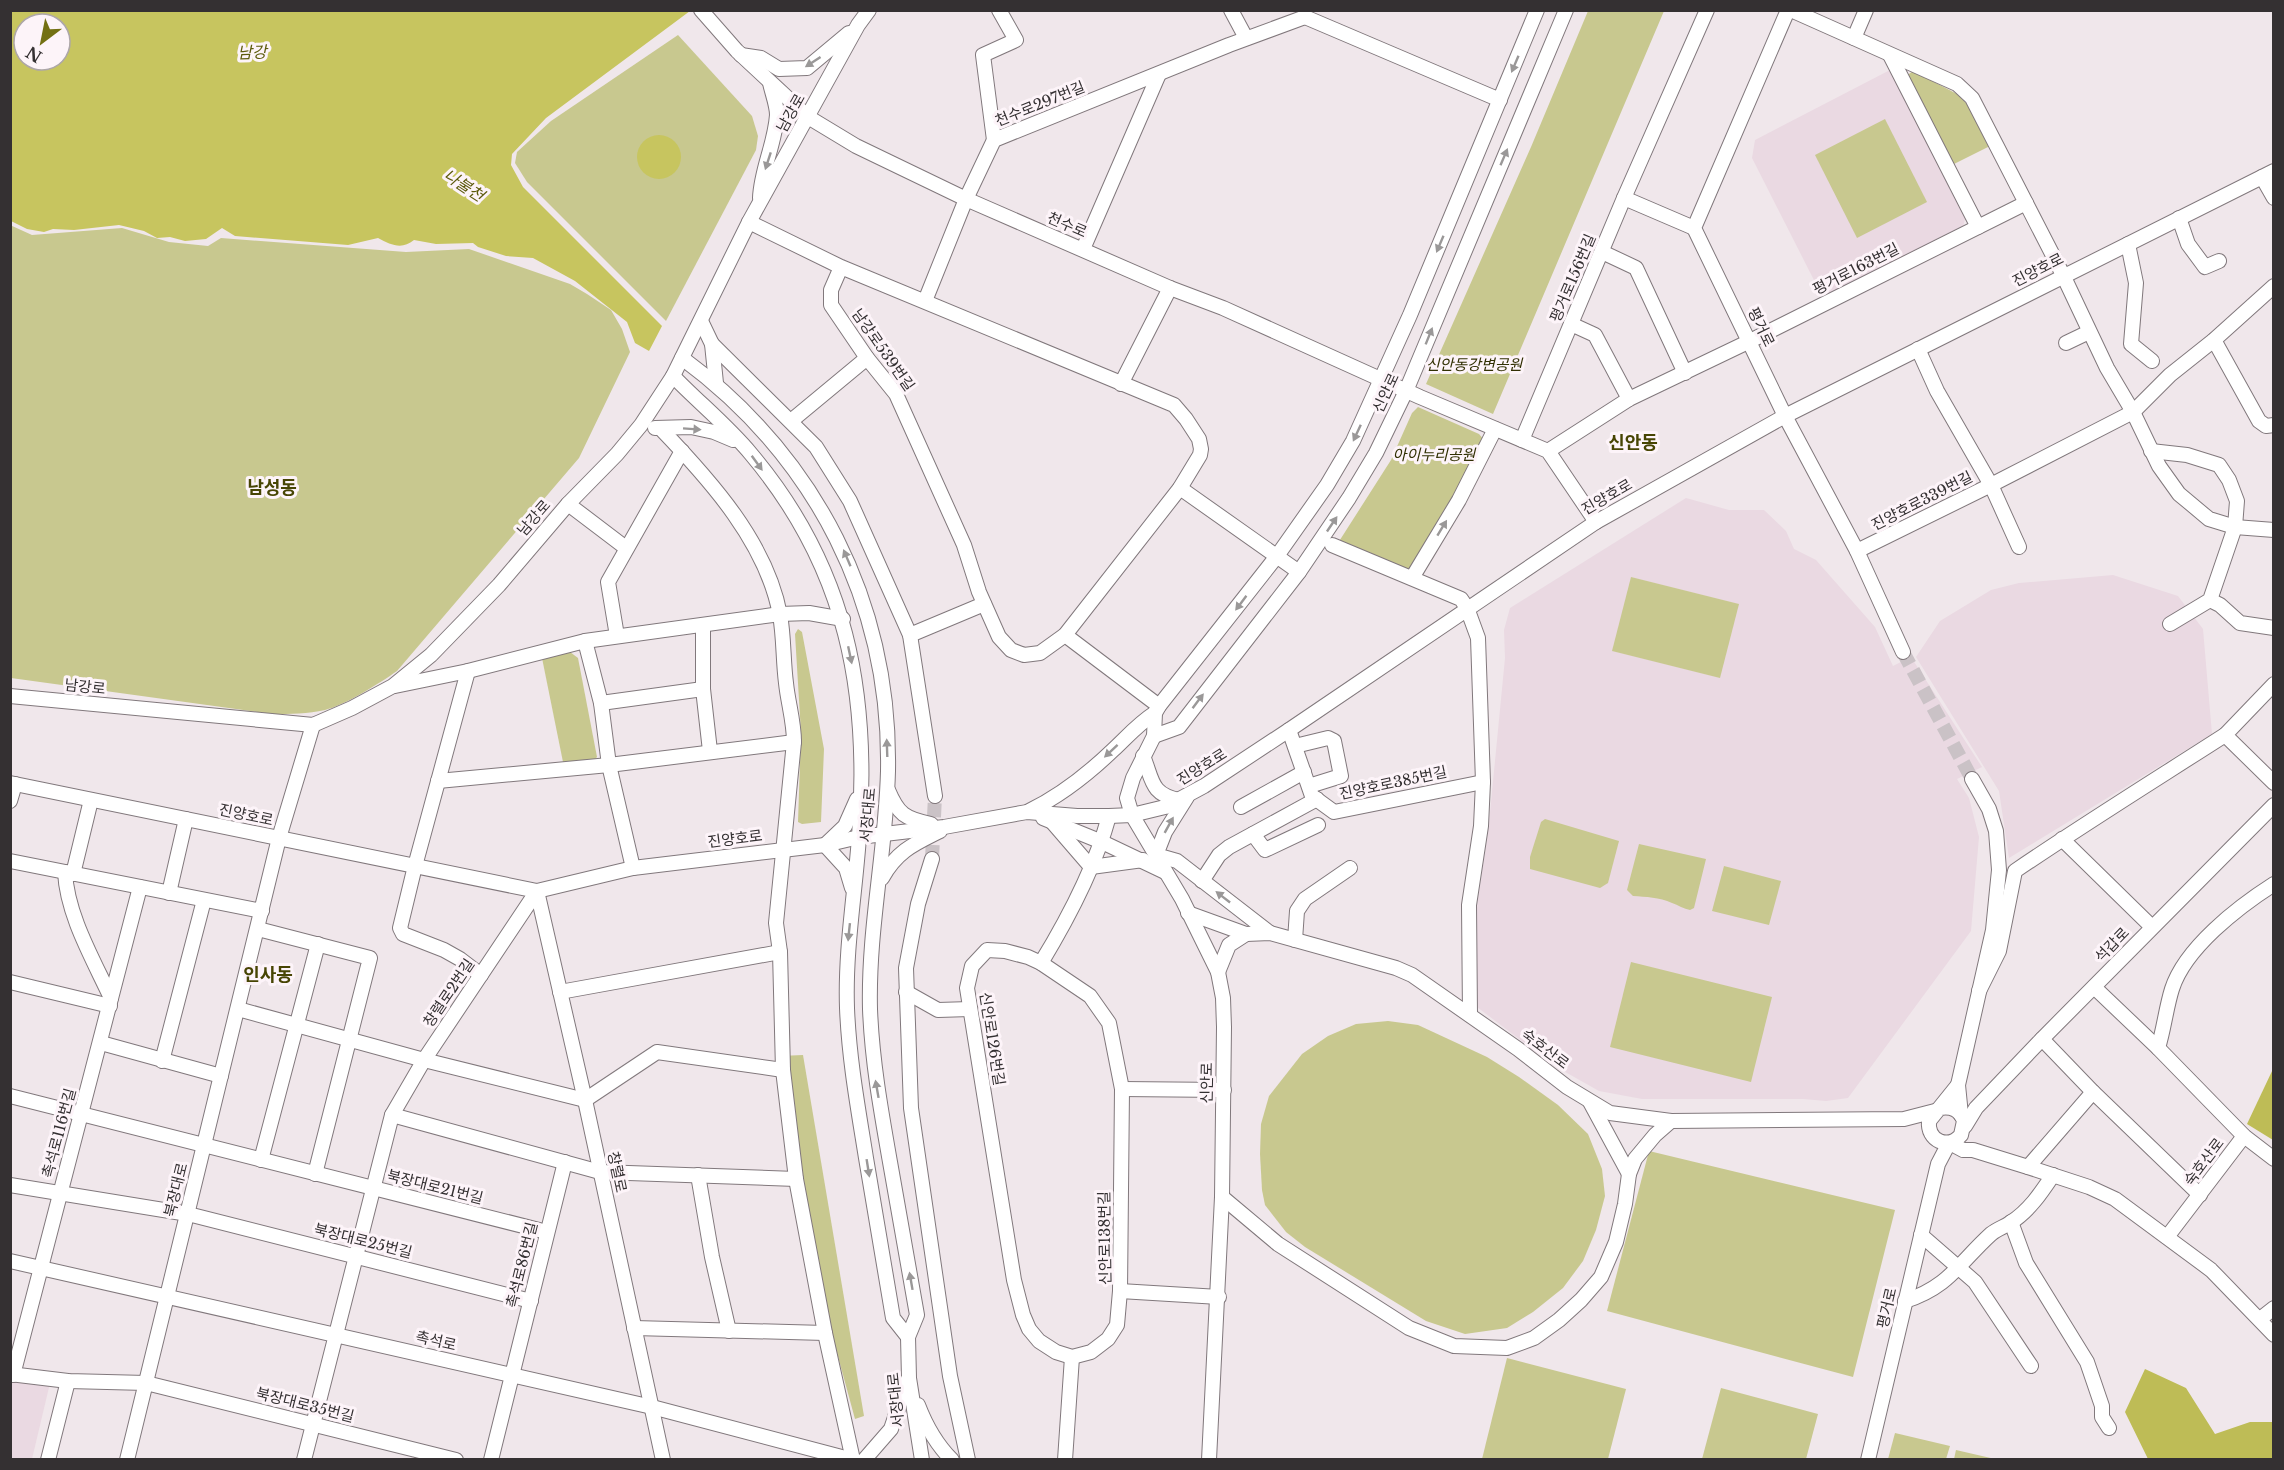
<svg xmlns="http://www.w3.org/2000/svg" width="2284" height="1470" viewBox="0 0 2284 1470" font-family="'Libre Baskerville','Noto Sans KR',serif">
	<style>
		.built { fill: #ead9e2 }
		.green { fill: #c8c88f }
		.forest { fill: #bebc56 }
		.water { fill: #c7c55f; fill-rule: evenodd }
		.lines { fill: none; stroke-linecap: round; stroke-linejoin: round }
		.minor-tunnel { stroke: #cac2c6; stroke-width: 14; stroke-dasharray: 14 7; stroke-linecap: butt }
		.minor-casing { stroke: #81787c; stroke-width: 16 }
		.minor { stroke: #fff; stroke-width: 14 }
		.oneway { fill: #9a9898 }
		.labels { text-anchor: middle; stroke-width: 6; stroke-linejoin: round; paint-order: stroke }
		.street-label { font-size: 15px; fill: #343032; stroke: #fdf4f9 }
		.park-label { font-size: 15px; font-style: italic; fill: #313003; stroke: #fdf4f9 }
		.water-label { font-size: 16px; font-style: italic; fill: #5d5b0d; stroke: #fdf4f9 }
		.quarter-label { font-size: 18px; font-weight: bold; fill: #474503; stroke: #fdf4f9 }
	</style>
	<rect width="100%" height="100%" fill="#f0e7eb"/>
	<g class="built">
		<path d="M1890,70L1965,219L1962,231L1828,298L1821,294L1752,158L1755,140Z"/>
		<path d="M1686,498L1729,510H1764L1786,531L1794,549L1816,560L1875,627L1893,666L1911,657L1982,767L1957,779L1969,798L1979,837L1971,931L1848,1098L1826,1101L1803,1099H1642L1599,1091L1567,1073L1543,1057L1473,1004L1476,912L1488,833L1505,658L1504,630L1510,608Z"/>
		<path d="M2113,575L2178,596L2203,629L2212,734L2009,858L1999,791L1916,657L1940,621L1991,590L2019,583Z"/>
		<path d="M11,1378L51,1379L32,1459L11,1460Z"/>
	</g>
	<g class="green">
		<path d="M1588,11H1664L1493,414L1426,384L1531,147Z"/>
		<path d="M678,35L752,116L758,136L756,150L666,321L527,182L515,163L517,152L551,121Z"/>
		<path d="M1913,71L1957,94L1970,107L1990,146L1950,166L1905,77Z"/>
		<path d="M1885,119L1927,202L1857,238L1815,155Z"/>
		<path d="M10,225L32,235L122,228L169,242L208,246L221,238L406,252L469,249L570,284L587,294L611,310L622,329L630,352L579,458L397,671C380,683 345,705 325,710C308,714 290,714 273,714L11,678Z"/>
		<path d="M1418,407L1479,434L1485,441L1450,503L1407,573L1338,543L1391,460L1412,413Z"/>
		<path d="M1631,577L1739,604L1720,678L1612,651Z"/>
		<path d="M798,629L802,632L824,749L821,822L802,824L798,822L801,733L795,634Z"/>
		<path d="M570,652L578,658L597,757L591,764L564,767L542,658Z"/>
		<path d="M1545,819L1619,841L1608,883L1600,888L1530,869V857L1541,822Z"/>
		<path d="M1639,844L1706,859L1694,908L1690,910C1684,909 1678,905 1672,903C1659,897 1646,897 1633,896L1627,890Z"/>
		<path d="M1724,866L1781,881L1769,925L1712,911Z"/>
		<path d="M1631,962L1772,997L1751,1082L1610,1047Z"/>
		<path d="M1388,1021L1418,1025L1487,1057L1519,1077L1558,1105L1588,1134L1602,1169L1605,1196L1596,1230L1583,1261L1563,1288L1533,1312L1507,1328L1465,1334L1426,1321L1305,1247L1286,1232L1265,1205L1262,1190L1260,1154L1261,1124L1269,1096L1302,1054L1328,1036L1356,1024Z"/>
		<path d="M803,1055L864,1416L855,1419L805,1235L780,1056Z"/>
		<path d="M1649,1151L1895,1210L1853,1377L1607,1311Z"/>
		<path d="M1507,1358L1626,1389L1608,1459H1482Z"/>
		<path d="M1721,1388L1818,1414L1806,1459H1702Z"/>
		<path d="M1895,1433L1950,1446L1946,1459H1888Z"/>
		<path d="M1956,1450L1995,1459H1954Z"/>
	</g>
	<g class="forest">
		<path d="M2273,1069L2274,1140H2273L2247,1124Z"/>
		<path d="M2145,1369L2186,1388L2215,1434L2250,1422H2273V1459H2148L2125,1412Z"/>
	</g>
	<g class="water">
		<path d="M10,11H690L546,118L512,154L511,165L523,187L662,326L649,351L635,343L627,322L575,281L533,258L506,256L478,247L473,243L436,244L414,240C402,250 391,245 378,238L348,245L235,236L222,228L206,239L185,241L170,237L157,238L144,231L119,225L74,230L53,229L44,232L27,229L11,221ZM24,24H60V60H24Z"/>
		<circle cx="659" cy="157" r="22"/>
	</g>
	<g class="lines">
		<g class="minor-tunnel">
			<path d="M1903,652L1972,779"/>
			<path d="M932,859L935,796"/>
		</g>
		<g class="minor-casing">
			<g id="minor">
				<path d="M701,10L737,51L808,117L856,146L966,199L1170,288L1223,308L1420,397L1548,451L1596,522"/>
				<path d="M1231,10L1246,38"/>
				<path d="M1788,10L1694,228L1785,416L1857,551L1903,652"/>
				<path d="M1791,10L1957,84L1972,98L2063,275L2107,368L2133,412L2159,466L2179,494L2209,519L2235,527L2274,530"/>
				<path d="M1854,38L1866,10"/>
				<path d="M741,55L761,58L779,69L807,68L849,33"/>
				<path d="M1890,55L1978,227"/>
				<path d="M994,140L983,55L1016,40L999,10"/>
				<path d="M2262,177L2274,198"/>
				<path d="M760,198C761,170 775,144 777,115C777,105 772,93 770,83"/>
				<path d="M1624,198L1694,228"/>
				<path d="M2179,218L2188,244L2205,267L2219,261"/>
				<path d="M749,222L841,267L1174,405L1186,419L1199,439L1201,449L1200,455L1180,488L1065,635L1040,653L1024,655L1011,650L999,637L979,592L964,545L896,394L867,358L831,305V290L841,267"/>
				<path d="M2128,244L2136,283L2131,344L2152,361"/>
				<path d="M1083,249L1159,74"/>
				<path d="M1602,252L1636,268L1685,373"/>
				<path d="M925,301L966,199L994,140L1229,45L1305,17L1500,100"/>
				<path d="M701,321L712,344L716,383"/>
				<path d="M1571,324L1595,335L1629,399"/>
				<path d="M2214,340L2259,421L2266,426L2274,425"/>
				<path d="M2066,343L2089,332"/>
				<path d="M712,344L816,447L850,501L910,635L935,796"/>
				<path d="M1918,349L1937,391L1991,485L2019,547"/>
				<path d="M682,358C816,457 891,603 888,771C886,851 868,929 870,1009C872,1061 881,1111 890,1162C899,1213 908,1264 917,1315L908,1337L909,1378L922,1460"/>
				<path d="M673,376C698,402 728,426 751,454C847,568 870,692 859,837C855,894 845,950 847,1008C849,1059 858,1108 866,1158C875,1212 884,1265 893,1318L908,1337"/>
				<path d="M1121,384L1170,288"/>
				<path d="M791,421L867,358"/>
				<path d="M655,428L691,427L714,432L733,440"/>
				<path d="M661,429C710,480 767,543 780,615C784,637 783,660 786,683C788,703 794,721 794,742L776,923L780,952L783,1070L796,1179L825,1333L853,1460"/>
				<path d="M1522,440L1624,198L1707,10"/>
				<path d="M1548,451L1629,399L1750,341L2026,203"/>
				<path d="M2151,451L2187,455L2219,465L2229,480L2237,501L2235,527L2210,600L2170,624"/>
				<path d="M1180,488L1299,572"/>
				<path d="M568,504L626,548"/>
				<path d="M1332,545L1461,599L1467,608L1478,638L1483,782L1481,826L1469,905L1470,1015"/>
				<path d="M1857,551L1991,485L2133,412L2170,375L2214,340L2274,286"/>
				<path d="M1412,578L1459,500L1495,429"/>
				<path d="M2210,600L2220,605L2240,623L2274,628"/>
				<path d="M703,625V689L710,751"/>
				<path d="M910,635L984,604"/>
				<path d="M1065,635L1159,706"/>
				<path d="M617,636L608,582L682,451"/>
				<path d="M585,641L601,703L609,765L633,868"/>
				<path d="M468,671L415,866L400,928L403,934L444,950L460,959L481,975"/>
				<path d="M2274,684L2225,735L2274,783"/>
				<path d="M395,686L468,671L585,641L780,614L809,613L843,619"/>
				<path d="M10,696L313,725L352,708L393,686L431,655L499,585L568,504L617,454L641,425L673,376L749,222L858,25L869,10"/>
				<path d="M601,703L703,689"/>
				<path d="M1289,730L1312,796L1334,812L1483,782"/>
				<path d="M1154,736L1179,727L1299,572L1349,498L1376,453L1406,391L1566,10"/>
				<path d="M1295,746L1328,738L1334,741L1341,776L1309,786"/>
				<path d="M1143,756C1153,780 1150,794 1179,800"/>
				<path d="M438,781L609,765L794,742"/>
				<path d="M10,783L537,891L633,868L825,845L859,837L944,827L1027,812L1077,816H1109L1132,815L1165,807L1204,786L1289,730L1596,522L1785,416L2274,171"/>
				<path d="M888,790C898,814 905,819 931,824"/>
				<path d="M1187,797L1165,832L1156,855L1177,861L1270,933"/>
				<path d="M10,801L15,784"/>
				<path d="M1241,807L1304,772"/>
				<path d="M1029,811C1060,796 1088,774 1113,750C1127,737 1138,724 1155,713"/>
				<path d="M1043,818L1102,842L1165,872"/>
				<path d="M1053,823L1091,867L1143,860"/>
				<path d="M1253,834L1265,850L1318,825"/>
				<path d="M2062,839L2152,927"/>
				<path d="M932,859L918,904L906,968L911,1108L950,1376L968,1460"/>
				<path d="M10,861L262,911"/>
				<path d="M65,872C67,915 93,959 111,998"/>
				<path d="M73,874L91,800"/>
				<path d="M882,878C897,851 914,844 940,831"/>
				<path d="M1202,881L1219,855L1229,847L1317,799"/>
				<path d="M852,888L846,868L825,845L845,826L857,799"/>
				<path d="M537,891L585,1100L663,1460"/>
				<path d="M169,893L186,819"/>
				<path d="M1188,913L1246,934L1270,933L1396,968L1412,975L1518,1049L1567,1087L1610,1113L1671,1121L1904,1119L1935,1111"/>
				<path d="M258,929L370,958L315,1174"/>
				<path d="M1295,940L1297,911L1305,899L1350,868"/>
				<path d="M987,950L1005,951L1028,957L1041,963L1090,996L1109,1023L1122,1089L1120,1291L1117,1325L1108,1339L1091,1352L1072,1357L1056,1352L1039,1341L1029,1329L1023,1315L1014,1280L967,988L972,966Z"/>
				<path d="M1041,963C1069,917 1095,868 1109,816"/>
				<path d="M1218,972L1229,945L1246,934"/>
				<path d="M10,982L110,1006"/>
				<path d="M2094,987L2158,1048L2244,1136L2274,1159"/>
				<path d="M1979,991L1999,951L2015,871C2084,824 2155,780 2225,735"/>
				<path d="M560,992L780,952"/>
				<path d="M906,992L938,1010L970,1009"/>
				<path d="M238,1009L424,1060L585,1100L657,1052L783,1070"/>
				<path d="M2042,1039L2093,1092L2200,1195"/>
				<path d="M101,1043L221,1076"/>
				<path d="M2158,1048C2164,1029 2166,1008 2172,989C2185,948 2238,907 2274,884"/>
				<path d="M162,1061L204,900"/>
				<path d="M1122,1089L1224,1090"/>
				<path d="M10,1096L547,1232"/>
				<path d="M1590,1102L1629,1174"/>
				<path d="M1940,1108C1952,1106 1960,1110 1964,1121L1961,1135C1948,1150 1927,1141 1929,1121L1958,1085"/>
				<path d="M392,1115L600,1172L796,1179"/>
				<path d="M1961,1115L1958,1085L1993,930L1999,870L1996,831L1989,809L1972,779"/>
				<path d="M1965,1126L1976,1108L2042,1039L2274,805"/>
				<path d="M1950,1143L1963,1150H1973L2028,1167L2089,1187L2115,1199L2211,1270L2274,1335"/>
				<path d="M261,1160L318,944"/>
				<path d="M2028,1167L2093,1092"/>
				<path d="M698,1175L712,1257L729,1331"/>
				<path d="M10,1185L188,1214L531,1301"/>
				<path d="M1222,1197L1278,1244L1409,1328L1454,1346L1507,1348L1534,1338L1559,1320L1581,1300L1601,1277L1616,1242L1625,1204L1629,1174L1635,1159L1655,1135L1671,1121"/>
				<path d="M2011,1222L2026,1263L2087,1362L2102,1406V1417L2109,1428"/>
				<path d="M1921,1235L1975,1282L2031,1366"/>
				<path d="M2167,1237L2244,1136"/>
				<path d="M10,1261L652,1407L853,1460"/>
				<path d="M1120,1291L1219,1297"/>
				<path d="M1905,1301C1949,1287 1959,1263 1991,1234C1997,1229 2004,1227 2010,1223C2029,1211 2041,1193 2053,1175"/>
				<path d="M2260,1319L2274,1308"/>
				<path d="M634,1328L825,1333"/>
				<path d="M10,1374L68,1381L146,1383L456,1460"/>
				<path d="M13,1375L140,887"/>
				<path d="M918,1405C926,1426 936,1444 952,1460"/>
				<path d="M48,1460L68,1381"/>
				<path d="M127,1460L279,838L313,725"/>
				<path d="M304,1460L392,1115L424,1060L537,891"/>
				<path d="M491,1460L565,1162"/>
				<path d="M864,1460L891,1429L908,1379"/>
				<path d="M1065,1460L1072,1357"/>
				<path d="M1209,1460L1222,1197L1224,1027L1223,998L1218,972L1182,899L1132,815L1127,798L1133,778L1154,736L1155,713L1159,706L1277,556L1327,485L1353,441L1410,315L1537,10"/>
				<path d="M1868,1460L1938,1164L1949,1143"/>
			</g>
		</g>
		<use href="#minor" class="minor"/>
	</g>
	<defs><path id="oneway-solid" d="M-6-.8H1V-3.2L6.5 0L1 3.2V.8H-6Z" transform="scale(1.5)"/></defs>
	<g class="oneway">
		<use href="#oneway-solid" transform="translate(813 62) rotate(147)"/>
		<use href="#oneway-solid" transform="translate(1515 64) rotate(113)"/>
		<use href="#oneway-solid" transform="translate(1504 157) rotate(-67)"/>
		<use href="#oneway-solid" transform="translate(768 161) rotate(108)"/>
		<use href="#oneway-solid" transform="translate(1440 244) rotate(113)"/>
		<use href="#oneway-solid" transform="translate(1429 336) rotate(-68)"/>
		<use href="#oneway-solid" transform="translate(692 429) rotate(4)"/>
		<use href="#oneway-solid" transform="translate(1357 433) rotate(115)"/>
		<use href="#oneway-solid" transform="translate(757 463) rotate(54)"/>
		<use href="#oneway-solid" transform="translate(1332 524) rotate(-56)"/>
		<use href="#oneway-solid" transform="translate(1442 528) rotate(-59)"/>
		<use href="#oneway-solid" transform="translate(847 558) rotate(-113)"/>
		<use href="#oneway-solid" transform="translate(1241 603) rotate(127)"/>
		<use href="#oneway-solid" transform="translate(850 655) rotate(78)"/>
		<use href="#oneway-solid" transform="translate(1198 701) rotate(-53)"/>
		<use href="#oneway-solid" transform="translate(887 748) rotate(-92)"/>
		<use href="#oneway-solid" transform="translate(1111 751) rotate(137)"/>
		<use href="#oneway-solid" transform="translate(1169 825) rotate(-61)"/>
		<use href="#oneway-solid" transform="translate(1223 897) rotate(-142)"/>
		<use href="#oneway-solid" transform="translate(849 932) rotate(96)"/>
		<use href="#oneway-solid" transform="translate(877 1089) rotate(-100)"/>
		<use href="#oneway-solid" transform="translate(868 1168) rotate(81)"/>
		<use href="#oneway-solid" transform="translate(911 1281) rotate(-100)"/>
	</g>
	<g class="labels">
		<g class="street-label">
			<text transform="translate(1040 104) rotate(-22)" y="5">천수로297번길</text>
			<text transform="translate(791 113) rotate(-61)" y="5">남강로</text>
			<text transform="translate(1067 225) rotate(23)" y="5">천수로</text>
			<text transform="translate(1856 269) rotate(-27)" y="5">평거로163번길</text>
			<text transform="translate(2038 270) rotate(-27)" y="5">진양호로</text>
			<text transform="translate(1573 278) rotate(-67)" y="5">평거로156번길</text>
			<text transform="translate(1761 327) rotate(64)" y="5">평거로</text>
			<text transform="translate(883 350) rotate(55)" y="5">남강로539번길</text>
			<text transform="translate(1386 393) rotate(-65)" y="5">신안로</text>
			<text transform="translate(1607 497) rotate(-30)" y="5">진양호로</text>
			<text transform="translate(1922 501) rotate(-27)" y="5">진양호로339번길</text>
			<text transform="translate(534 518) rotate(-49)" y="5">남강로</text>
			<text transform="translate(85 687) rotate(6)" y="5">남강로</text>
			<text transform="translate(1202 767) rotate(-32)" y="5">진양호로</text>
			<text transform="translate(1393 783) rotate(-12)" y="5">진양호로385번길</text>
			<text transform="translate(246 815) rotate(12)" y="5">진양호로</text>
			<text transform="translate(868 815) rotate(-85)" y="5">서장대로</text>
			<text transform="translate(735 839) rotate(-7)" y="5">진양호로</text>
			<text transform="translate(2112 945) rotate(-46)" y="5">석갑로</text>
			<text transform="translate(449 993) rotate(-56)" y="5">창렬로2번길</text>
			<text transform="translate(992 1039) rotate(81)" y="5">신안로126번길</text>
			<text transform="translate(1545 1049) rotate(37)" y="5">숙호산로</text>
			<text transform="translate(1207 1083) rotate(-89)" y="5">신안로</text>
			<text transform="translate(59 1133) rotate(-75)" y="5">촉석로116번길</text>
			<text transform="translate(2204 1162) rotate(-53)" y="5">숙호산로</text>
			<text transform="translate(617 1172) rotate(78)" y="5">창렬로</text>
			<text transform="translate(435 1187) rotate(14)" y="5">북장대로21번길</text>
			<text transform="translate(176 1190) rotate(-76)" y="5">북장대로</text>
			<text transform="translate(1105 1238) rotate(-91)" y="5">신안로138번길</text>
			<text transform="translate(363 1241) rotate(14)" y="5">북장대로25번길</text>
			<text transform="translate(522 1265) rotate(-76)" y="5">촉석로86번길</text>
			<text transform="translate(1887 1308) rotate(-77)" y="5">평거로</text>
			<text transform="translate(436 1341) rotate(13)" y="5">촉석로</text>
			<text transform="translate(896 1400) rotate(-96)" y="5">서장대로</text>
			<text transform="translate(305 1405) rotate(14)" y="5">북장대로35번길</text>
		</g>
		<g class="park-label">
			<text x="1474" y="370">신안동강변공원</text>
			<text x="1434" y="460">아이누리공원</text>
		</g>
		<g class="water-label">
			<text transform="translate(252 52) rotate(-2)" y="6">남강</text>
			<text transform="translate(464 185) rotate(33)" y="6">나불천</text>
		</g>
		<g class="quarter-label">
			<text x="1633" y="449">신안동</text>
			<text x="272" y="494">남성동</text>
			<text x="268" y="981">인사동</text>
		</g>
	</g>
	<rect width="2284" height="1470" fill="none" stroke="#343032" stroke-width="24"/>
	<g transform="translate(42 42) rotate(212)"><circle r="28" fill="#fdf4f9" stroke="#ada6a9" stroke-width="1.5"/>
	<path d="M0-4.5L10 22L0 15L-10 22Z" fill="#737013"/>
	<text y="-9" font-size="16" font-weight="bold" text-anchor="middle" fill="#343032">N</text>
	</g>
</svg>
